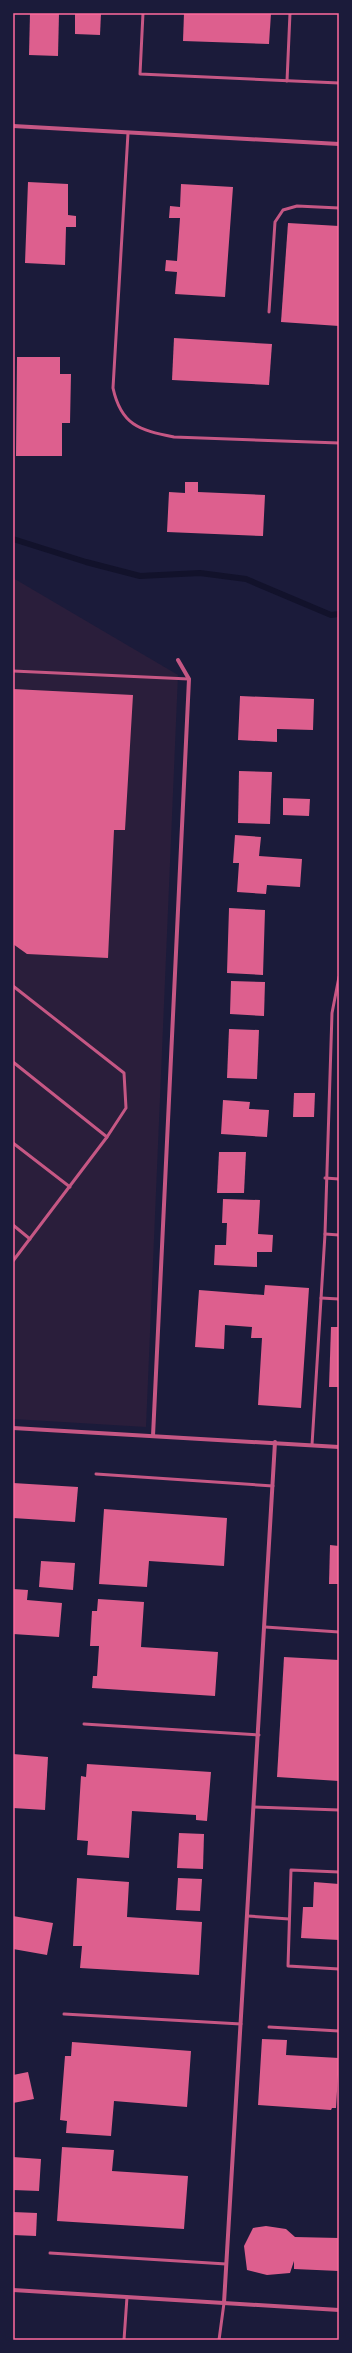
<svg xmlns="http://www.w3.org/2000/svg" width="352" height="2353" viewBox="0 0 352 2353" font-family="Signika,sans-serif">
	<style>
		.green { fill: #2a1e3b }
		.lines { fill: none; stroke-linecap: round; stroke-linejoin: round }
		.stream { stroke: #12122b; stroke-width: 6 }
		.building { fill: #dd5f8e }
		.service { stroke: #c65784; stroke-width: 3 }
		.minor { stroke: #c65784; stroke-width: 4 }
		.neatline { fill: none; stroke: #ff6b9d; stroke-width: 1.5 }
	</style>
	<rect width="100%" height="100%" fill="#1b1b3a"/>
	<path class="green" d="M13,578L178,675L146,1427L13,1419Z"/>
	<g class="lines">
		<path class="stream" d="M13,539L86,562L140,576L200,573L246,579L331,615L339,614"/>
	</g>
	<g class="building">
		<path d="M30,13H59L58,56L29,55Z"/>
		<path d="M75,13H101L100,35L75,34Z"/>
		<path d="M184,13H271L269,44L183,41Z"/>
		<path d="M28,182L68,184V215L76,216V227H66L65,265L25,263Z"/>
		<path d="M181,184L233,187L225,297L175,294L177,272L165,271L166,260L177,261L180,218H169L170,206L180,207Z"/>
		<path d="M288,223L339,226V326L281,322Z"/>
		<path d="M174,338L272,344L269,385L172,380Z"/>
		<path d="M17,357H60V374H71L70,423H62V456H16Z"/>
		<path d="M185,482H198V492L265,495L263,536L167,532L169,492L185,493Z"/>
		<path d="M13,689L133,695L125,830H114L108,958L27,954L13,944Z"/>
		<path d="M240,696L314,699L313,730L277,729V742L238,740Z"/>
		<path d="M239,771L272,772L270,824L238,823Z"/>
		<path d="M283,798L310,799L309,816L283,815Z"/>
		<path d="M235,835L261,837L259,856L302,859L300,887L267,885L266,894L237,892L239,863H233Z"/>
		<path d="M229,908L265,910L263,975L227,973Z"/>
		<path d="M231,981L265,982L264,1016L230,1014Z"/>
		<path d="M229,1029L259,1030L257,1079L227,1078Z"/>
		<path d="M294,1093H315L314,1117H293Z"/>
		<path d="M223,1100L250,1102L249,1109L269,1110L267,1137L221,1134Z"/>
		<path d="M219,1152H246L244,1193H217Z"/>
		<path d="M223,1199L260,1200L258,1234L273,1235L272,1252H257V1267L214,1265L215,1245H226L227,1223H222Z"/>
		<path d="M265,1285L309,1288L301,1408L258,1405L262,1338H251L252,1327L225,1325L224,1349L195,1347L199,1290L264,1295Z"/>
		<path d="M331,1327H339V1387H329Z"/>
		<path d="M13,1483L78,1487L75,1522L13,1518Z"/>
		<path d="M104,1509L227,1518L224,1566L149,1561L147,1587L99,1584Z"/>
		<path d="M330,1545L339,1546V1584H329Z"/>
		<path d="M41,1561L75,1563L73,1590L39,1587Z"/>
		<path d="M13,1589L28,1590L27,1600L62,1603L59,1637L13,1634Z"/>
		<path d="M98,1599L144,1602L141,1647L218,1652L215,1696L92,1688L93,1676H97L99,1646H90L92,1611H97Z"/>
		<path d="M284,1657L339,1660V1781L277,1777Z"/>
		<path d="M13,1754L48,1757L45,1810L13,1808Z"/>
		<path d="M87,1764L211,1772L207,1821L196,1820V1815L132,1811L129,1858L87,1855L88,1841L77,1840L81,1776L86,1777Z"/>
		<path d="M179,1833L204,1834L203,1869L177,1868Z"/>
		<path d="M77,1878L129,1882L127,1917L202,1922L199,1975L80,1968L82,1946H73Z"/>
		<path d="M178,1878L202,1879L200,1911L176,1910Z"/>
		<path d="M314,1882L339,1884V1940L301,1938L303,1907H313Z"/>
		<path d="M13,1916L53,1923L47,1955L13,1949Z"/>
		<path d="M262,2039L287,2040L286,2055L339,2058L336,2108H332L331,2110L258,2105Z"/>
		<path d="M72,2042L191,2051L187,2107L114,2101L111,2136L66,2133L67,2121L60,2120L65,2056H71Z"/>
		<path d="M28,2072L34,2099L13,2103V2075Z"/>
		<path d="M62,2147L114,2150L112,2171L188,2176L184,2229L57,2221Z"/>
		<path d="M13,2157L41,2159L39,2191L13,2190Z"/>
		<path d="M13,2212L37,2213L36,2236L13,2235Z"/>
		<path d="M266,2226L286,2229L295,2237L339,2238V2271L294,2269V2261L290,2273L267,2275L247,2270L244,2246L253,2228Z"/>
	</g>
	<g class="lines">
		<g class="service">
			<path d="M143,13L140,74L339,83"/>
			<path d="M287,81L290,13"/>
			<path d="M128,133L113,388C121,425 139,430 174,437L339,443"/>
			<path d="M269,312L275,222L283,210L297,206L339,208"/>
			<path d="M13,671L189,679"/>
			<path d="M13,986L124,1073L126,1108L107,1137L13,1261"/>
			<path d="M13,1062L107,1137"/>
			<path d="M13,1143L70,1187"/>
			<path d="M325,1178L339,1179"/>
			<path d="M13,1225L30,1239"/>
			<path d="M325,1234L339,1235"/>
			<path d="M321,1298L339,1299"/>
			<path d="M312,1445L325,1234L332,1013L339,977"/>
			<path d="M96,1474L273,1486"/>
			<path d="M265,1627L339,1632"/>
			<path d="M84,1724L259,1735"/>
			<path d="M254,1807L339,1810"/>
			<path d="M339,1872L291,1870L288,1966L339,1969"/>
			<path d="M248,1916L289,1919"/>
			<path d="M64,2014L241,2024"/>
			<path d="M269,2027L339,2031"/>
			<path d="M50,2253L226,2264"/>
			<path d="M124,2340L127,2297"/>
			<path d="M219,2340L224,2303"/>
		</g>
		<g class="minor">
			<path d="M13,126L339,144"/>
			<path d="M13,1428L339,1447"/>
			<path d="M153,1436L189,679L178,660"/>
			<path d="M13,2290L339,2310"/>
			<path d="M224,2303L275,1442"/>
		</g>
	</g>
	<rect width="352" height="2353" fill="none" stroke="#1b1b3a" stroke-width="28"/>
	<rect x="14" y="14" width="324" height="2325" class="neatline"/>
</svg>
